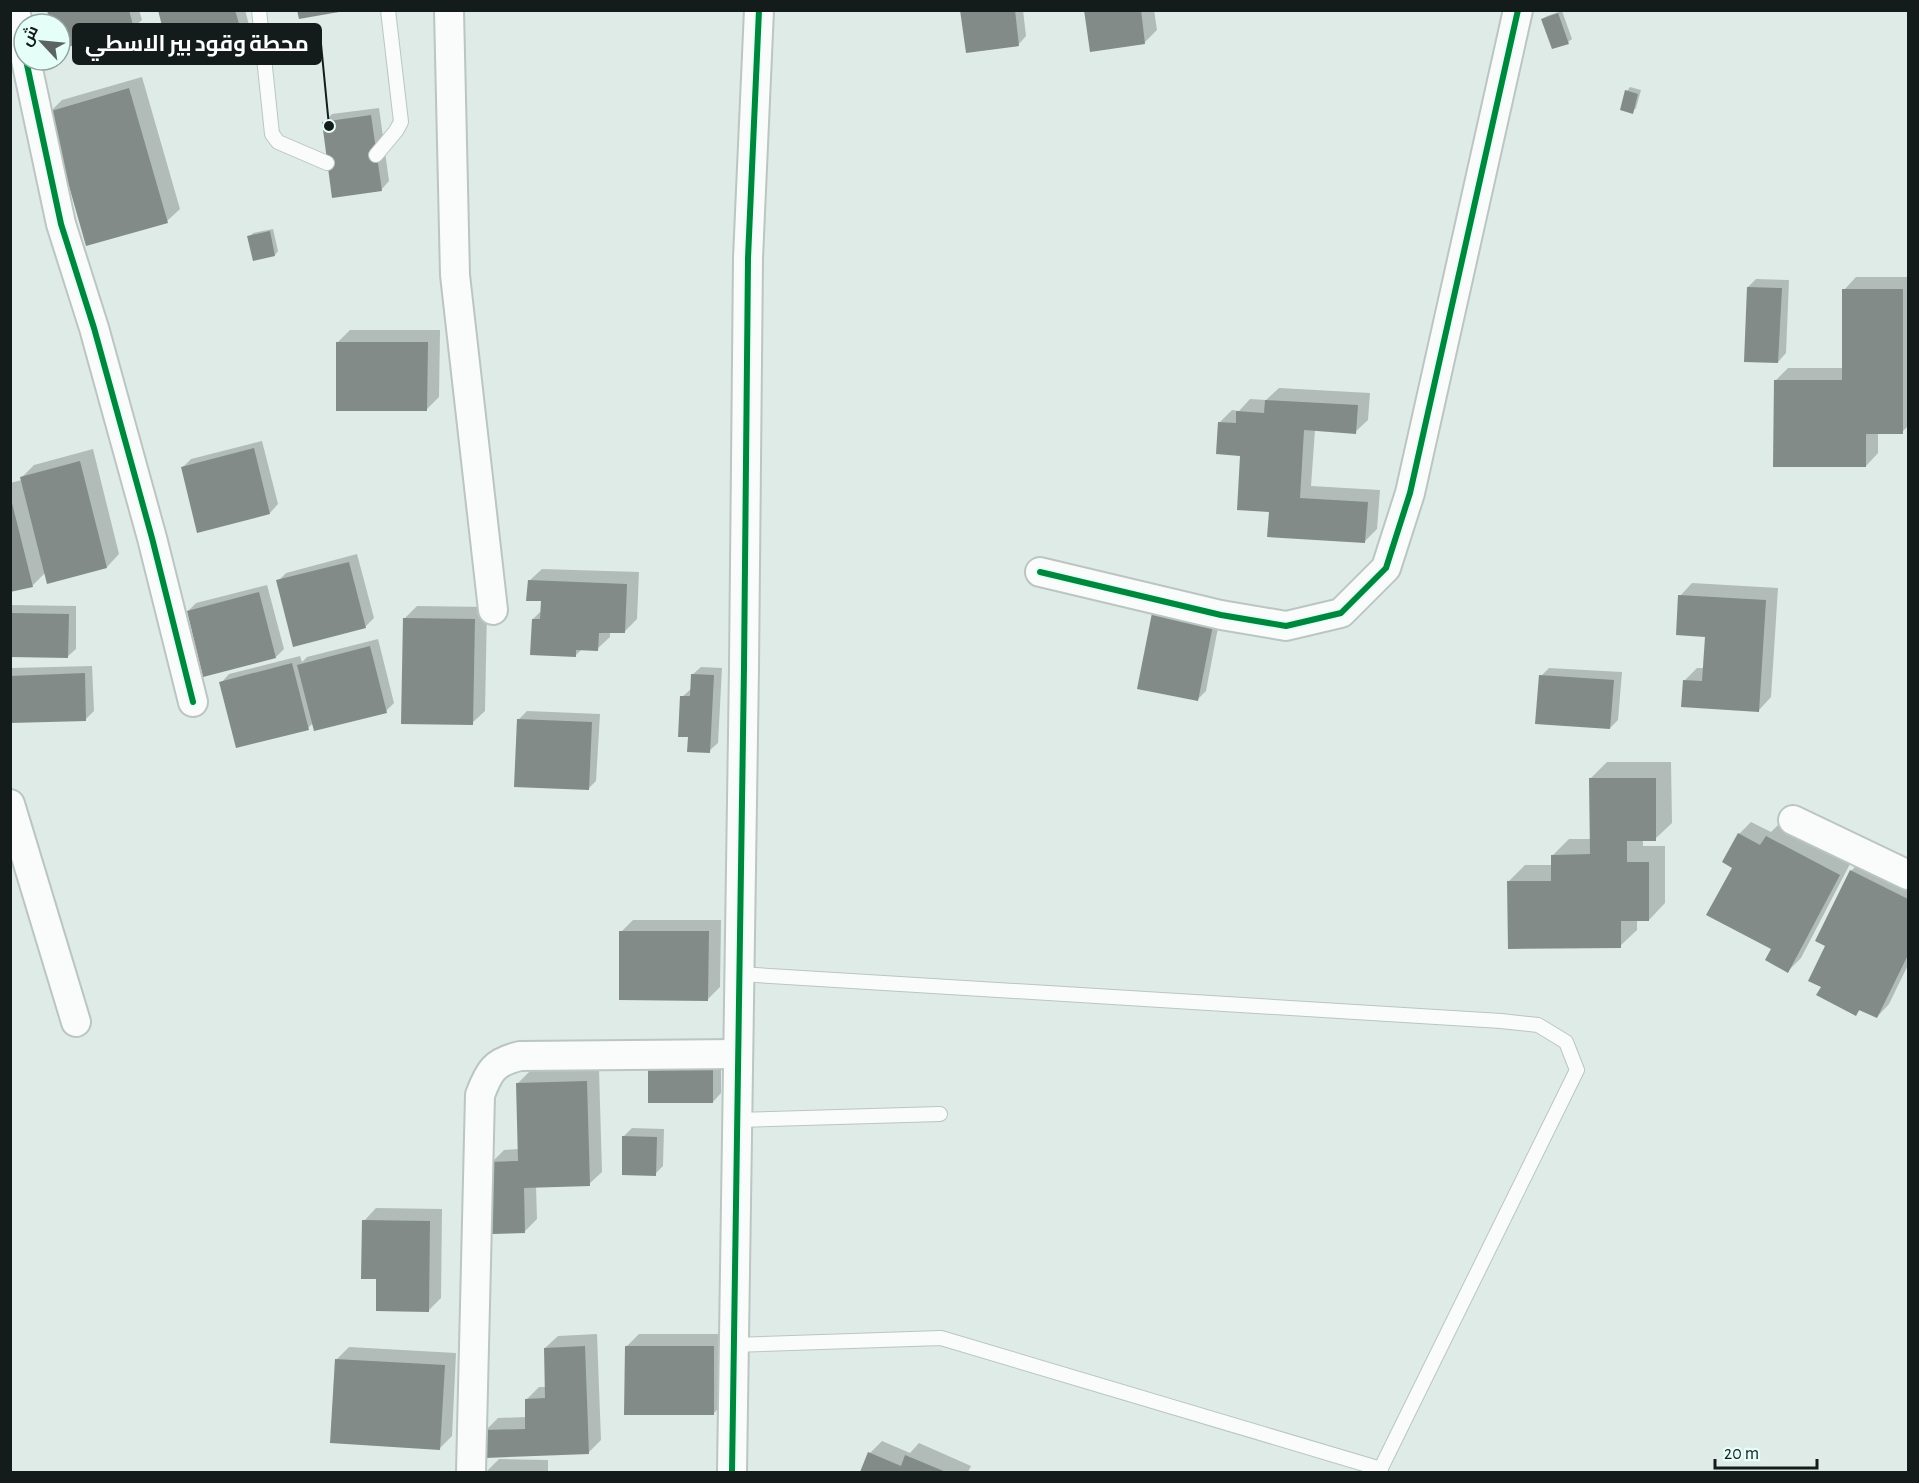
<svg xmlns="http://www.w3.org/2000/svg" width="1919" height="1483" viewBox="0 0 1919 1483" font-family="'Alegreya Sans',Cairo,sans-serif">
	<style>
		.shadow { fill: #0003 }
		.building { fill: #828b87 }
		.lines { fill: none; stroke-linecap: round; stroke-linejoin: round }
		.lane-casing { stroke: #bbc5c2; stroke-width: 16 }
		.street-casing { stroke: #bbc5c2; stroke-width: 32 }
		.lane { stroke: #fafcfb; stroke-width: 14 }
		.street { stroke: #fafcfb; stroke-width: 28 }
		.cycleway-casing { stroke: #e6fef8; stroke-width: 10 }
		.cycleway { stroke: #00873e; stroke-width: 6 }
		.leader { fill: none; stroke: #141c1b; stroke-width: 2 }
		.callout-dot { fill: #141c1b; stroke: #e6fef8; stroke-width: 2 }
		.callout { fill: #141c1b; stroke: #141c1b; stroke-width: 2 }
		.callout-label { font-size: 22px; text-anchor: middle; font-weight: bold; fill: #fff }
	</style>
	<rect width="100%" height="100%" fill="#deebe7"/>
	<g class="shadow">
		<path d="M48,10H139L142,20L133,28L60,47V24H52Z"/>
		<path d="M159,10H245L249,25L241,33Z"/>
		<path d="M962,10H1023L1026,36L1018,45Z"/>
		<path d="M1086,10H1154L1157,30L1144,43Z"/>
		<path d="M1562,11L1572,39L1568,42L1543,19L1547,16Z"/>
		<path d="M142,77L180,209L167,221L50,112L62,100Z"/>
		<path d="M1630,87L1641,90L1636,108L1632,112L1627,91Z"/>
		<path d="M379,108L389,181L381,190L324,122L332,114Z"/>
		<path d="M273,229L278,251L275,255L249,237L253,233Z"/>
		<path d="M1856,277H1908V426L1902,432H1878V453L1866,466L1775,381L1788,368H1844V290Z"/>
		<path d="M1756,279L1789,280L1786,353L1778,362L1748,287Z"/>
		<path d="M350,330H440L439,397L427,409L337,343Z"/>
		<path d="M1279,388L1370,393L1368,420L1355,432L1315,430L1311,486L1380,490L1377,529L1365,541L1271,511L1242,454L1219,423L1232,410L1239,411L1250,399L1266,400Z"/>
		<path d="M262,441L278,504L270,513L183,467L191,459Z"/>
		<path d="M93,449L119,554L107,567L46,572L33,585L10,590V483L22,480V477L34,465Z"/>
		<path d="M357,554L374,618L365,627L278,581L286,573Z"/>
		<path d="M542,569L639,572L637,619L624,632L610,631V637L597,649H582L576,655L533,619L542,610L543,600L529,581Z"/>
		<path d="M1692,583L1778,588L1771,697L1759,710L1685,680L1697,668H1704L1706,635L1680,596Z"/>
		<path d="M267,585L284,649L276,657L188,611L196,603Z"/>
		<path d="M10,605L76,606V649L67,657L10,656Z"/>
		<path d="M417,606L487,607L485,711L472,723L404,619Z"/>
		<path d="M1161,606L1220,617L1206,691L1198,699Z"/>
		<path d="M378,639L394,703L386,711L313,723L308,728L221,683L229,674L300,656L302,662L307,657Z"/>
		<path d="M92,666L94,711L85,720L10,722L12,668Z"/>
		<path d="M701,667L722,668L718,743L709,751L689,736L682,697L692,688V675Z"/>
		<path d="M1549,668L1622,672L1618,720L1610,728L1541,676Z"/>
		<path d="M527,711L600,714L596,781L588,789L519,719Z"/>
		<path d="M1607,762H1671L1672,823L1655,839H1643V846H1665V903L1649,920H1637V930L1620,946L1509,881L1525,865H1553V855L1569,839H1591L1590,779Z"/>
		<path d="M1751,822L1771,832L1779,824L1851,862L1801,958L1788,971L1773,949L1734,867L1739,834Z"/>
		<path d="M1864,858L1908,880V965L1889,1004L1877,1017L1861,1009L1856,1014L1823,986L1827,946L1851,871Z"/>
		<path d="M633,920H721L720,987L708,999L621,932Z"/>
		<path d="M721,1056V1093L713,1102H649Z"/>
		<path d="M599,1069L602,1172L589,1184L536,1186L537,1219L525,1231L492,1162L504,1150L519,1149L518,1083L530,1071Z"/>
		<path d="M632,1128L664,1129L663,1166L655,1174L624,1136Z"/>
		<path d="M376,1208L442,1209L441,1298L429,1310L364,1221Z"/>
		<path d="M597,1334L601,1440L589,1452L485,1431L498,1418L527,1417L526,1400L539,1387H547L545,1348L558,1336Z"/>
		<path d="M639,1334H726V1401L714,1413L626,1347Z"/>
		<path d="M349,1347L456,1353L452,1436L440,1448L336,1360Z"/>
		<path d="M882,1441L910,1453L919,1443L971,1466L968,1472H861L870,1453Z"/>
		<path d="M499,1459L548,1460V1472H486Z"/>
	</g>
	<g class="building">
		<path d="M47,10H129L134,29L60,49V24H50Z"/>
		<path d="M158,10H235L242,34L169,54Z"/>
		<path d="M297,10H338L339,12L299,19Z"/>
		<path d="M960,10H1015L1019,46L966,53Z"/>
		<path d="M1084,10H1141L1145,44L1090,52Z"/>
		<path d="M1558,13L1569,44L1552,49L1541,19Z"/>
		<path d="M129,88L168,223L86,246L48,112Z"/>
		<path d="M1625,90L1638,94L1633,114L1620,110Z"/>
		<path d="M371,115L382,191L332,198L322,122Z"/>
		<path d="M270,231L275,256L253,261L247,236Z"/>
		<path d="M1747,287L1782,288L1778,363L1744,362Z"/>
		<path d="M1842,289H1903V434H1866V467H1773L1774,380H1842Z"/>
		<path d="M336,342H428L427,411H336Z"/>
		<path d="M1265,400L1358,405L1356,434L1304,430L1300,498L1368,502L1365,543L1267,537L1269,512L1237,510L1240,456L1216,454L1218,422L1236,423V411L1264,413Z"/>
		<path d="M254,448L270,514L197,533L181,467Z"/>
		<path d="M80,461L107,568L47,584L20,477Z"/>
		<path d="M10,495L33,587L10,592Z"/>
		<path d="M349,562L366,628L293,647L276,580Z"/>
		<path d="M528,580L627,584L625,633H599L598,651L576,650V657L530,655L532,619H540L541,601H526Z"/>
		<path d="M259,592L276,658L203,677L187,611Z"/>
		<path d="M1678,595L1766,600L1759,712L1681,707L1683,680L1702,681L1705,637L1676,635Z"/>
		<path d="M10,613L69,614L68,658L10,657Z"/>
		<path d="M1152,613L1213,625L1198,701L1137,689Z"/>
		<path d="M403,618L475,619L473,725L401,724Z"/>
		<path d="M370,646L387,713L314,731L297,665Z"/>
		<path d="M292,663L309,730L236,748L219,682Z"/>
		<path d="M85,673L86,721L10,723V676Z"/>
		<path d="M691,674L714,675L710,753L687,752L688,737H678L680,696H690Z"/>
		<path d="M1539,675L1614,680L1610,729L1535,724Z"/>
		<path d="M517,719L592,722L589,790L514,787Z"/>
		<path d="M1589,778H1656V841H1627V862H1649V921H1621V948L1508,949L1507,881H1551V855L1590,854Z"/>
		<path d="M1738,833L1760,845L1766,836L1840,875L1788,973L1765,960L1771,949L1706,915L1732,868L1722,862Z"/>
		<path d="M1850,870L1908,899V955L1877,1018L1859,1010L1856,1016L1816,995L1821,987L1808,981L1825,946L1815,941Z"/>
		<path d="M619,931H709L708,1001L619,1000Z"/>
		<rect x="648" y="1063" width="65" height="40"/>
		<path d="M587,1081L590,1186L524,1188L525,1233L492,1234L490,1162L518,1161L516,1083Z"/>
		<path d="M622,1136L657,1137L656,1176L622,1175Z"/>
		<path d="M362,1220L430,1221L429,1312L376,1311V1279H361Z"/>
		<path d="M585,1346L589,1454L485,1458L484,1430L525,1429V1399L545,1398L544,1348Z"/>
		<path d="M625,1346H714V1415H624Z"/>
		<path d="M335,1359L445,1365L440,1450L330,1443Z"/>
		<path d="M868,1452L901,1466L905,1455L946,1472H860Z"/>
	</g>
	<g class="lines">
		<g class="lane-casing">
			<g id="lane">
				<path d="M259,10L272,134L278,142L327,163"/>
				<path d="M376,155L396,131L401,122L388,10"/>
				<path d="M739,974L1501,1021L1538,1025L1566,1042L1577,1070L1379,1472"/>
				<path d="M737,1120L940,1114"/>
				<path d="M733,1345L941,1338L1381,1469"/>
			</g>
		</g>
		<g class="street-casing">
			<g id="street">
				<path d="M15,10L24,50"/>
				<path d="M449,10L455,275L493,610"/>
				<path d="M26,60L61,224L94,328L152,538L193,702"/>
				<path d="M1040,572L1221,615L1286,626L1341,613L1386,568L1410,493L1518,10"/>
				<path d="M10,804L76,1022"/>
				<path d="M1793,820L1908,875"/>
				<path d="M471,1472L480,1095C489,1071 494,1062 520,1056L738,1054"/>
				<path d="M732,1472L744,667L748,258L759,10"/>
			</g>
		</g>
		<use href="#lane" class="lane"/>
		<use href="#street" class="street"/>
		<g class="cycleway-casing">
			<g id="cycleway">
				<path d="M26,60L61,224L94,328L152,538L193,702"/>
				<path d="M1040,572L1221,615L1286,626L1341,613L1386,568L1410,493L1518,10"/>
				<path d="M732,1472L744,667L748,258L759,10"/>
			</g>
		</g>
		<use href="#cycleway" class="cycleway"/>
	</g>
	<path class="leader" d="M329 126L321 44"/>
	<circle class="callout-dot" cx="329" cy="126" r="6"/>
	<rect class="callout" x="73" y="24" width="248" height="40" rx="6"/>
	<g class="callout-label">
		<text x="197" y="51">محطة وقود بير الاسطي</text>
	</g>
	<rect width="1919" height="1483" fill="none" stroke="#141c1b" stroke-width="24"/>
	<g transform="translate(42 42) rotate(296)"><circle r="28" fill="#e6fef8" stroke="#92a4a0" stroke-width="1.5"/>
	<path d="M0-4.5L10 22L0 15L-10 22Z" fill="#5b6462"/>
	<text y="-9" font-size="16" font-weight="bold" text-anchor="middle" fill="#141c1b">ش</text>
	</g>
	<path d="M1715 1459v9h102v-9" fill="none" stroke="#141c1b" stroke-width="3"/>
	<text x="1724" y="1459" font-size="18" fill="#141c1b" stroke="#e6fef8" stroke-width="4.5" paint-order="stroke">20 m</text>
</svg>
